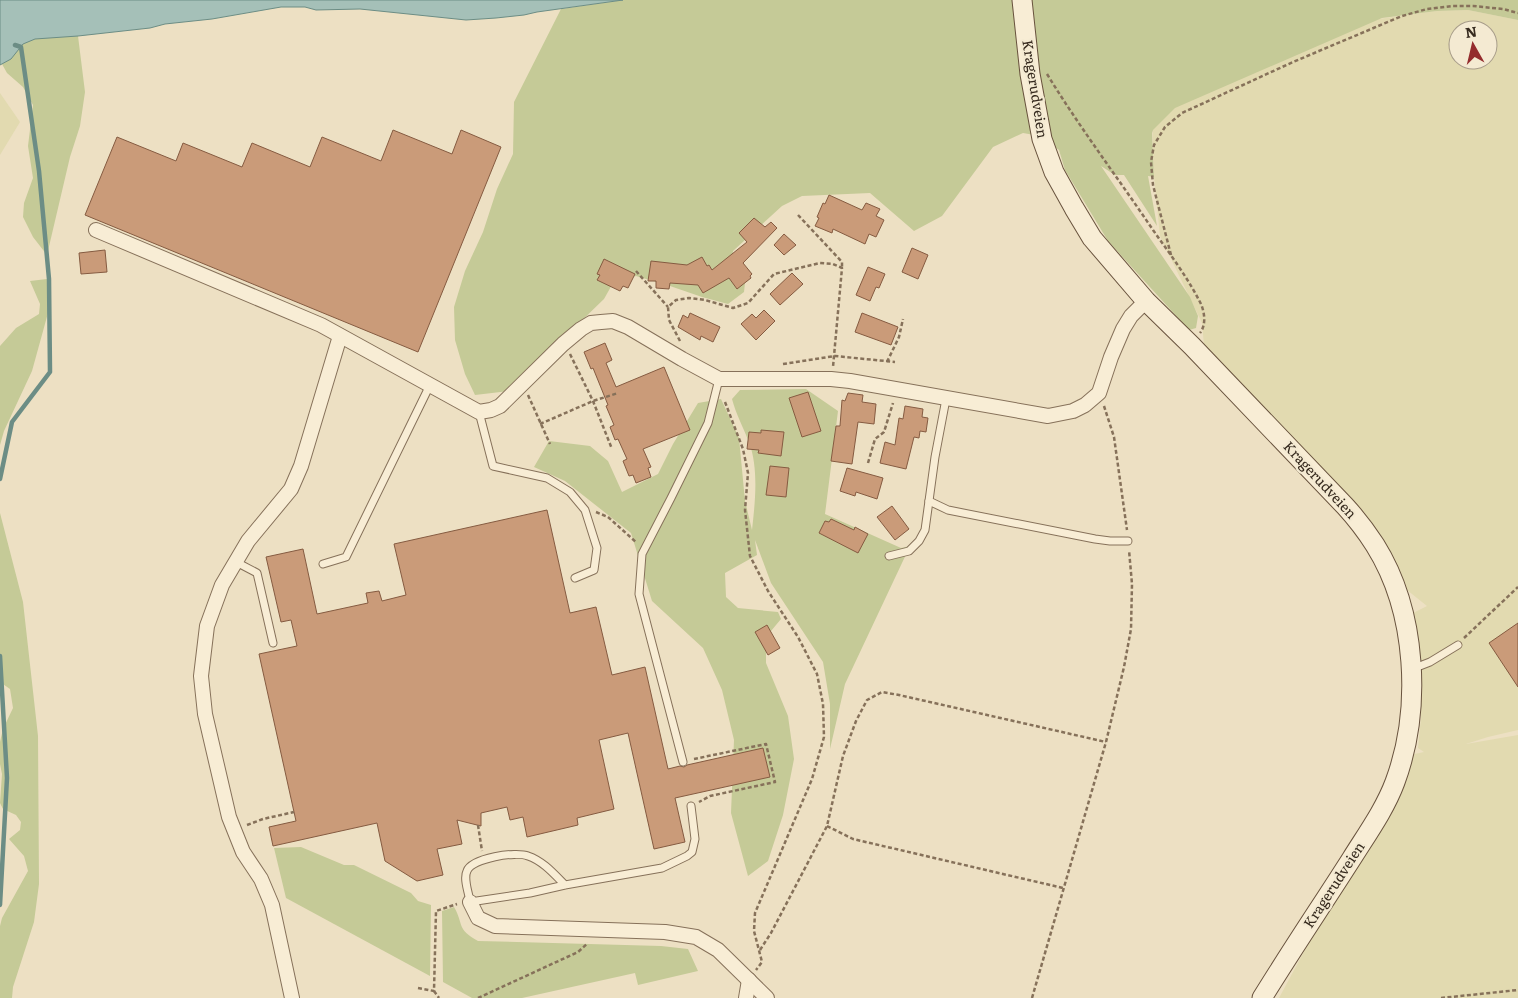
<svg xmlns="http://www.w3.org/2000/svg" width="1518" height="998" viewBox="0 0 1518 998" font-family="Literata,serif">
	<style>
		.farmland { fill: #e2dab0; fill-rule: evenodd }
		.green { fill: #c5ca97 }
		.water { fill: #a5c0b8; stroke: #6c8d85 }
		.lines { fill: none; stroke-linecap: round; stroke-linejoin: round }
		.stream { stroke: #6c8d85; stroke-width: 4.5 }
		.building { fill: #ca9b79; stroke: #855b41 }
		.lane-casing { stroke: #86715a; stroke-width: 9 }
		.street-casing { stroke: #86715a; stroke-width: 16 }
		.secondary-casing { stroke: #68523d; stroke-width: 21 }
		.path { stroke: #86715a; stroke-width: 2.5; stroke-dasharray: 4 2.5; stroke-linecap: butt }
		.lane { stroke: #f8edd5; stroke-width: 7 }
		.street { stroke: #f8edd5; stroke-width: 14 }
		.secondary { stroke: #f8edd5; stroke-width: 19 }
		.labels { text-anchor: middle; stroke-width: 4.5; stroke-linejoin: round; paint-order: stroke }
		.street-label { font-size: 14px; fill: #362a1e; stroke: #f4ead2 }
	</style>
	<rect width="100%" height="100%" fill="#ede0c3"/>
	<g class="farmland">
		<path d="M1468,10L1518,20V730L1488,737L1466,744L1518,735V998H1279L1410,755L1424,752L1418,748L1421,717L1420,649L1413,613L1427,606L1402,586L1205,356L1202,323L1160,236L1154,177L1152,115L1349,23L1437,11ZM1458,30H1488V60H1458Z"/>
		<path d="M0,93L20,122L0,155Z"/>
	</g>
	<g class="green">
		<path d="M623,0H1518V20L1468,10L1437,11L1382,18L1175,108L1153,130L1152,133L1154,177L1148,176L1157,226L1124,175H1115L1101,166L1190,297L1198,316L1196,328L1189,330L1108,241L1065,170L1059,150L1040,136L1023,133L993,147L942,216L914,231L870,193L802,196L782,206L733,251L732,263L745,283L744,292L728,304L702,297L670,286L636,276L613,283L604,299L509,391L475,395L465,374L455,340L454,307L465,271L483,232L497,189L513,154L514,102L561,9Z"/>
		<path d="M63,36H78L85,92L80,126L70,157L47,255L33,237L23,217L24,203L33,178L28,146L33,105L23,87L7,73L2,64C12,58 15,50 23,44C34,36 50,37 63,36Z"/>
		<path d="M47,279L48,313L32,371L4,431L0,445V346L16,328L39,314L40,304L30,281Z"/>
		<path d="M806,389L838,411L825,514L901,548L910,546L845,684L830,749V704L823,662L771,583L755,540L757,555L725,573L726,597L738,608L778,612L781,619L766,637V663L788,716L794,759L783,815L768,861L748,876L731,813L734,740L722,690L703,648L652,601L631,533L565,481L534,467L549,441L590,446L608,461L622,492L658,474L673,444L698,403L721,399L739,438L745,501L752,530C755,503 759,469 749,442C743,427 736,414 732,399L740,390Z"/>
		<path d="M0,513L23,602L38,736L39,884L34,922L13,987L12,998H0V926L2,918L28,871L24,856L9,839L20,830L21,822L16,815L3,809L0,803L2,774L0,764V742L3,729L13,708L10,689L0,682Z"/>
		<path d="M301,847L344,865H354L411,893L418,901L431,905L430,976L286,898L274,848Z"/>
		<path d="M454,907C464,924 456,929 478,941L661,946L688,949L698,971L638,985L635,973L522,998H472L443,982L442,911Z"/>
	</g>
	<path class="water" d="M0,0H623L537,12L524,15L496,18L466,20L360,9L316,10L305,7H281L212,19L165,24L150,28L78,36L35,39L23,44L11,59L0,65Z"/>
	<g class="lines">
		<g class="stream">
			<path d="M0,479L12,422L50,372L49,279L39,171L21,47L15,45"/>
			<path d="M0,656L7,778L0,905"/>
		</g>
	</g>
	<g class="building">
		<path d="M393,130L452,154L461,130L501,147L418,352L85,215L117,137L176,161L183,143L242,167L252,143L310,167L322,137L381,161Z"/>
		<path d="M829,195L862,210L866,203L880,209L876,216L884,220L876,237L869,234L865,244L833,229L832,233L815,226L819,218L817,217L823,203L825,204Z"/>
		<path d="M754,218L765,227L771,222L777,228L743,263L752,274L750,276L751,278L737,289L729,278L703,293L698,285L670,283L669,289L656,288V281H648L651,261L687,265L702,257L707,266L709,265L712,270L747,242L739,233Z"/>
		<path d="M784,234L796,245L784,255L774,245Z"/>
		<path d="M912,248L928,255L918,279L902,272Z"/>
		<path d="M105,250L107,272L81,274L79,253Z"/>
		<path d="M604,259L635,274L628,288L623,286L620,291L597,280L600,275L597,274Z"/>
		<path d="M868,267L885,274L879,288L876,287L870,301L856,295Z"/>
		<path d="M792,273L803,284L780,305L770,294Z"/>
		<path d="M764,310L775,321L756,340L741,324L752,314L756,318Z"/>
		<path d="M690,313L720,327L713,342L701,336L700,340L678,327L683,315L688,318Z"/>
		<path d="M862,313L898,327L891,345L855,332Z"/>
		<path d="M605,343L612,360L606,363L616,387L664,367L690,430L643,449L651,467L648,468L651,477L636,483L633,475L629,476L623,461L627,459L618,439L615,440L610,427L614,425L606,406L608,405L593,368L591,369L584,352Z"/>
		<path d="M808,392L821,431L802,437L789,398Z"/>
		<path d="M848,393L863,395L862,402L876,404L874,424L858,422L852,464L831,461L836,426H840L842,400L845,401Z"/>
		<path d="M905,406L923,409L922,417L928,418L926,432L920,431L919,438L914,437L906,469L880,463L885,442L895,445L899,418L903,419Z"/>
		<path d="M761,430L784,432L781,456L758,453L759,450L747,449L749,432L761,433Z"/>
		<path d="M770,466L789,468L786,497L766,495Z"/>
		<path d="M847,468L883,478L877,499L856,492L855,496L840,491Z"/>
		<path d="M892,506L909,529L895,540L877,517Z"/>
		<path d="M547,510L570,613L596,607L612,675L645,667L668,769L680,766L684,767L687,765L763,748L770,777L675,798L685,842L654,849L628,733L599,740L614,809L577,818L578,825L527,837L523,817L510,820L507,807L481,813V826L457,820L462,844L437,849L443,875L417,881L385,861L377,823L273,846L269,827L296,821L259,654L297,646L291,620L281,622L266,557L303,549L317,614L368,603L366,593L379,591L382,601L406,595L394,544Z"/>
		<path d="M831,519L854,530L855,527L868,534L858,553L819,533L825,521L829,522Z"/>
		<path d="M1518,623V687L1489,643Z"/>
		<path d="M767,625L780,648L768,655L755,632Z"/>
	</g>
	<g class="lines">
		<g class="lane-casing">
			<g id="lane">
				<path d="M479,412L493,466L547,478L570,492L585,510L597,548L594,570L575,578"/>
				<path d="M929,501L948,510L1095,539L1110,541H1128"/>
				<path d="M889,556L909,551L919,541L925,530L935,457L946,399"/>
				<path d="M236,562L257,573L273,643"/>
				<path d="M323,564L346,557L430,385"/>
				<path d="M1412,669L1430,662L1458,645"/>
				<path d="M683,762L639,594L642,554L671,498L708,423L719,379"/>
				<path d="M565,885C554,874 543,861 528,856C516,851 472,858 467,871C463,879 469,893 470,902L530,893L565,885L662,868L687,856L692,852L695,839L691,806"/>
			</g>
		</g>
		<g class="street-casing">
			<g id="street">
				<path d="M96,230L321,325L479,412L491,410L500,406L563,344L581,329L591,323L601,322L613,321L628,327L682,359L719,379H831L850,381L1048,416L1073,411L1085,405L1099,393L1111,357L1123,329L1131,316L1146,301"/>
				<path d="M470,902L478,918L495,926L665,932L696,937L718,950L767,998"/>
				<path d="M292,998L272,905L261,879L243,852L229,817L205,714L201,676L207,626L222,585L248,541L291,489L301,466L340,336"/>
				<path d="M746,998L749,980"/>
			</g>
		</g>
		<g class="secondary-casing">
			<path id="secondary" d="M1022,0L1030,74L1042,139L1054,172L1074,208L1092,238L1146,301L1192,346L1345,506C1356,518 1366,531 1375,545C1417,612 1422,709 1395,782C1385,809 1367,834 1352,858C1322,905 1291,951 1262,998"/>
		</g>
		<g class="path">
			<path d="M1047,74C1080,128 1118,178 1153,230C1170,254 1188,278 1201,304C1205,314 1206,325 1200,333"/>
			<path d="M798,215L842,262V268"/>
			<path d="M1171,255L1153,185L1151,162L1154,145L1165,127L1182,113L1293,62L1402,16L1427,9L1453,6H1473L1503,9L1518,13"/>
			<path d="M636,271L668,307"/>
			<path d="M680,341L669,320L668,307L676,300L689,298L705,300L733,308L748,303L774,274L820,263L833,264L842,268L833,367"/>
			<path d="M570,354L593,401L612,449"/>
			<path d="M887,362L899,337L903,319"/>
			<path d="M783,364L835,356L895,362"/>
			<path d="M528,395L550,444"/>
			<path d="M725,402L743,449L748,473L745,510L750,556L768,591L798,637L817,674L823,704L824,737L812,779L755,913L754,931L762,962L756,970"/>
			<path d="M1104,406L1114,437L1127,530"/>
			<path d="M540,424L593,401L618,393"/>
			<path d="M868,463L875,439L884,432L893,403"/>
			<path d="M596,512L608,517L637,543"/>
			<path d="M1464,638L1518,587"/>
			<path d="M694,759L766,744L775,782L710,796L699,802"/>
			<path d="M247,825L263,819L294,812"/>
			<path d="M478,825L482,851"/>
			<path d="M827,826L853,839L1063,888"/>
			<path d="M760,950L771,933L827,826L843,756L856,721L867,700L882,692L899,695L1106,742"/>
			<path d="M418,988L434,991L436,911L457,904"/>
			<path d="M434,991L439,998"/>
			<path d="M478,998L578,952L588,943"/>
			<path d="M1032,998L1106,742L1124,667L1131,629L1132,584L1129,550"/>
			<path d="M1441,998L1518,990"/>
		</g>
		<use href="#lane" class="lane"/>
		<use href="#street" class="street"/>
		<use href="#secondary" class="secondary"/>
	</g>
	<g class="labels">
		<g class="street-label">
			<text transform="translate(1035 89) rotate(81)" y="5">Kragerudveien</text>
			<text transform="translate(1320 480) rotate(47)" y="5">Kragerudveien</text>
			<text transform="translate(1334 885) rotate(-57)" y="5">Kragerudveien</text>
		</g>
	</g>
	<g transform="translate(1473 45) rotate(352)"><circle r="24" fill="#f4ead2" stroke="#a89d8a"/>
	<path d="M0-4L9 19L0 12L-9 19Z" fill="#942c2d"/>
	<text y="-8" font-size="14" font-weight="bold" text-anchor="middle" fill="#362a1e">N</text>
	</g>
</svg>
